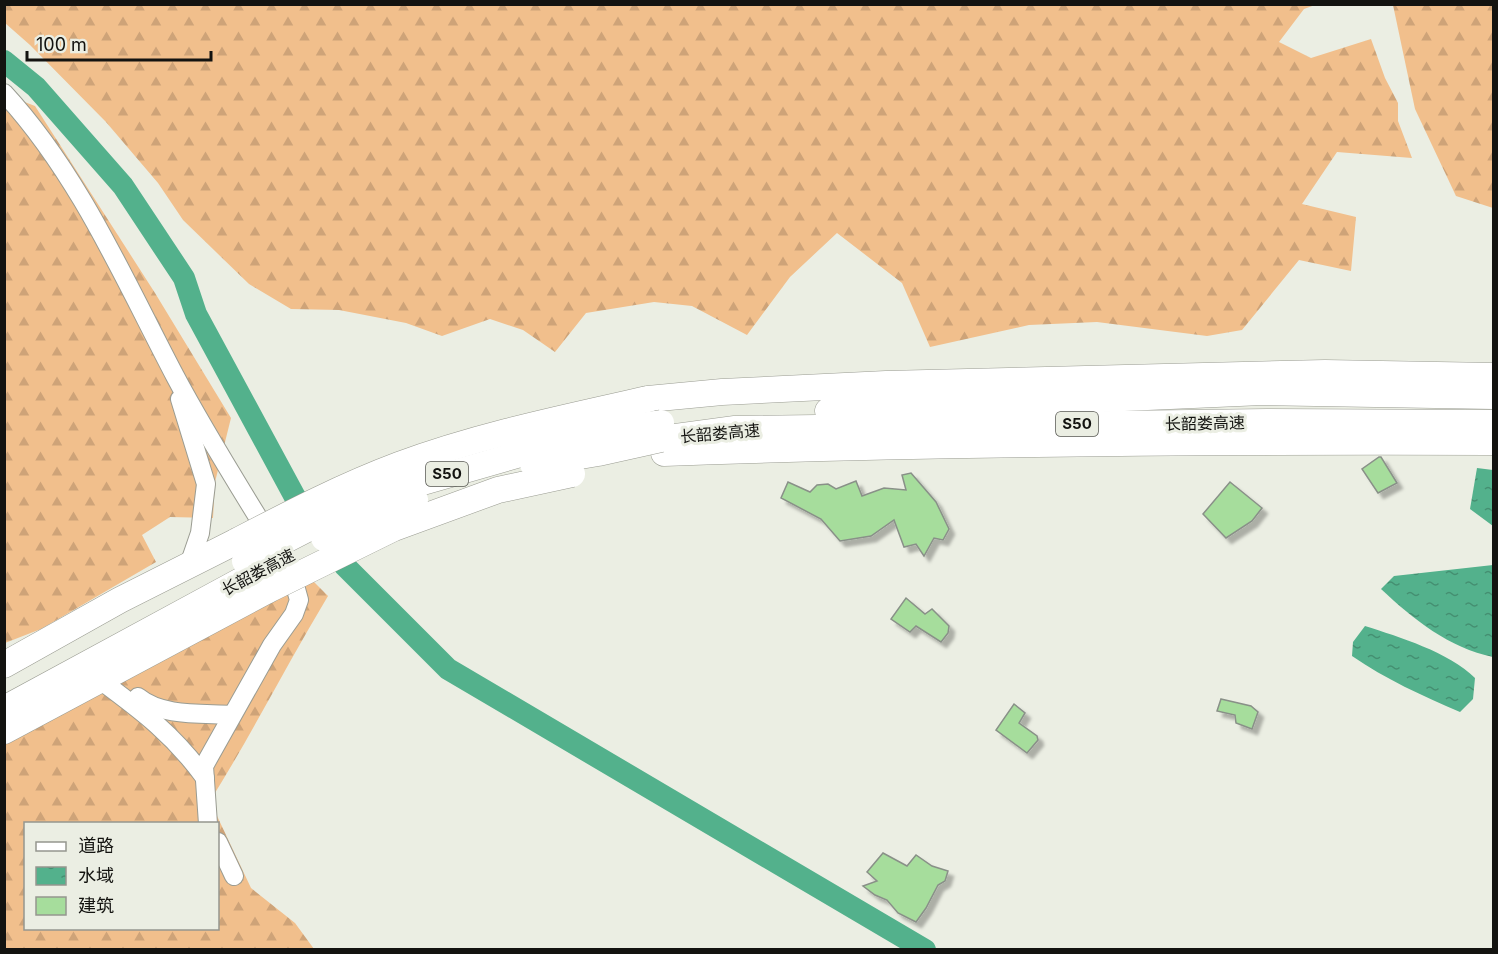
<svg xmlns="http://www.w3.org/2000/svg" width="1498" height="954" viewBox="0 0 1498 954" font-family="Inter,'Noto Sans SC',sans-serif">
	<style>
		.forest { fill: url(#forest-firs); fill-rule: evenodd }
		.water { fill: url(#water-ripples) }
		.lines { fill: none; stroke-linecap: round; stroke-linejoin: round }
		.river { stroke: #53b18c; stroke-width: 22 }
		.building { fill: #a6dd9c; stroke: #899088; stroke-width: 1.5; filter: url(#shadow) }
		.minor-casing { stroke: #9a9c92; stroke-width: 20 }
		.highway-casing { stroke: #9a9c92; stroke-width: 27 }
		.minor { stroke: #fff; stroke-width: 18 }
		.highway { stroke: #fff; stroke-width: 26 }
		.highway-bridge-casing { stroke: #9a9c92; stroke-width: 27; stroke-linecap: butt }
		.highway-bridge { stroke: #fff; stroke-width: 26 }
		.labels { text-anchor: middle; stroke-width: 6; stroke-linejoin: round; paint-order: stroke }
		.shield { fill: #ebeee3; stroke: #54554f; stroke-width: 1.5 }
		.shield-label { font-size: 15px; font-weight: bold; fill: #131310 }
		.street-label { font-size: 16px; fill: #131310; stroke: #ebeee3 }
	</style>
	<defs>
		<pattern id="forest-firs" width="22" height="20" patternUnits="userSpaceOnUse" patternTransform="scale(1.5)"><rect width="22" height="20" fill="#f1bf8c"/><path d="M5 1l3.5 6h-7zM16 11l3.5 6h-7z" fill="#cea378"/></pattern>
		<pattern id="water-ripples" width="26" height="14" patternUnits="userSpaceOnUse" patternTransform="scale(1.5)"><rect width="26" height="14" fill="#53b18c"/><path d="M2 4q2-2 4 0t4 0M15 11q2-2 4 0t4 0" fill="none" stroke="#448f71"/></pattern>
		<filter id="shadow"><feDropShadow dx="5.5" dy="5.5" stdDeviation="1.5" flood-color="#0004"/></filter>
	</defs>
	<rect width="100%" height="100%" fill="#ebeee3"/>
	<g class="forest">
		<path d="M5,4L1315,5L1304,9L1279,42L1311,58L1371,39L1385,78L1398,103V121L1412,158L1337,152L1302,204L1356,217L1351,271L1299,260L1242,330L1207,336L1097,322L1029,325L930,347L902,283L837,233L790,277L747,335L692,306L654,302L586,313L555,352L523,330L490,319L442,336L406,323L339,310L291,309L249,284L183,220L158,183L106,122L30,45L5,23Z"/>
		<path d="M1393,5H1493V208L1456,196L1415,109Z"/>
		<path d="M4,94L35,106L155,293L231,418L215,482L213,518L170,517L142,535L156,562L41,629L5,643Z"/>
		<path d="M310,578L328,596C287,664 252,734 210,801L251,888L295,923L314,949H5L4,743ZM26,824H218V928H26Z"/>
	</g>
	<g class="water">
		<path d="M1477,468L1493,470V526L1470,509Z"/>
		<path d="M1493,565V657C1449,648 1413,619 1381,589L1394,576Z"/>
		<path d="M1365,626C1399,637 1449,652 1475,678L1473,699L1460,712C1423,696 1385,679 1352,656L1353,642Z"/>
	</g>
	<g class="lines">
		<path class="river" d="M4,61L36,87L123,186L184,278L196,314L295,497L345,566L448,669L925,950"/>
	</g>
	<g class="building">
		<path d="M1379,457H1381L1397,483L1378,493L1362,469Z"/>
		<path d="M911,473L936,502L949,529L943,540L934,538L924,556L916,544L904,547L894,520L871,536L840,541L821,519L781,498L788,482L810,492L817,485L828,484L836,489L856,481L862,496L884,488L906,490L902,475Z"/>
		<path d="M1230,482L1262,508L1252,521L1226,538L1203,514Z"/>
		<path d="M906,598L925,614L932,609L949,626L948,633L941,642L916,626L910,632L891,619Z"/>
		<path d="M1221,699L1251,706L1258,712L1252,729L1236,723L1235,715L1217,711Z"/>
		<path d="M1014,704L1025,713L1019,723L1037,736L1038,740L1027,753L996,730Z"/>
		<path d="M883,853L907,866L916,855L932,866L948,871L945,881L938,885L926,908L916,922L898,913L887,900L875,895L863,886L877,881L867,872Z"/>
	</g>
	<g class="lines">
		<g class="minor-casing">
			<g id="minor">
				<path d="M4,93C79,174 124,279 175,376C210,442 252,507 291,571L299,600L294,614L272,645L204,766L208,824"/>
				<path d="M180,399L206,484L200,533L189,565"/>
				<path d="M100,680C142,711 174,735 205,778"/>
				<path d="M138,697C162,717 202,713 232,715"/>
				<path d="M218,842L234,876"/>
			</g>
		</g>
		<g class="highway-casing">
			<g id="highway">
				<path d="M648,399L722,392L886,384L1325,373L1494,376"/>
				<path d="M828,411L1262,392L1494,396"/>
				<path d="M661,439L735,429L1267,422L1494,423"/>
				<path d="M664,453C940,443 1217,441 1494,442"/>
				<path d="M4,665L120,600L237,541"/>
				<path d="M4,709L257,572"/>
				<path d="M4,731L268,590"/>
			</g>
		</g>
		<use href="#minor" class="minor"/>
		<use href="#highway" class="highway"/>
		<g class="highway-bridge-casing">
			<g id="highway-bridge">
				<path d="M533,464L598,453L661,439"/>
				<path d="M324,538L393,507L415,500"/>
				<path d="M237,541C291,513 343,486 399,465C480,435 564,418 648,399"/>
				<path d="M245,561L367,498L597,432L661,423"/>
				<path d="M268,590L394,528L498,490L572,474"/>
			</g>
		</g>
		<use href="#highway-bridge" class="highway-bridge"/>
	</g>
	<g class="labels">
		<g class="shield">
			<rect x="1056" y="412" width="42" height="24" rx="4.5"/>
			<rect x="426" y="462" width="42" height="24" rx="4.5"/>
		</g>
		<g class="shield-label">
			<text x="1077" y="429">S50</text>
			<text x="447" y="479">S50</text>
		</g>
		<g class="street-label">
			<text transform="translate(1205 423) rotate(-1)" y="6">长韶娄高速</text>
			<text transform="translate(720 433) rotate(-5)" y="6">长韶娄高速</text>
			<text transform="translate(258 572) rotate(-28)" y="6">长韶娄高速</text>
		</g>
	</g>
	<rect width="1498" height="954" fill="none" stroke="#131310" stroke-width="12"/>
	<rect x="24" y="822" width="195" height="108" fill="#ebeee3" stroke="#95968f" stroke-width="1.5"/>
	<rect x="36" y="842" width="30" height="9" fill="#ffffff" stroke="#95968f" stroke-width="1.5"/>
	<text x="78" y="852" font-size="18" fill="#131310">道路</text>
	<rect x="36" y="867" width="30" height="18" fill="url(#water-ripples)" stroke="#95968f" stroke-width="1.5"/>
	<text x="78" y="882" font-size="18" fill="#131310">水域</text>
	<rect x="36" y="897" width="30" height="18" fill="#a6dd9c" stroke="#95968f" stroke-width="1.5"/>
	<text x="78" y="912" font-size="18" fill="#131310">建筑</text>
	<path d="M27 51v9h184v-9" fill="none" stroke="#131310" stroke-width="3"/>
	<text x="36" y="51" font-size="18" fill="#131310" stroke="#ebeee3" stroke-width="4.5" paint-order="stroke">100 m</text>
</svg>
